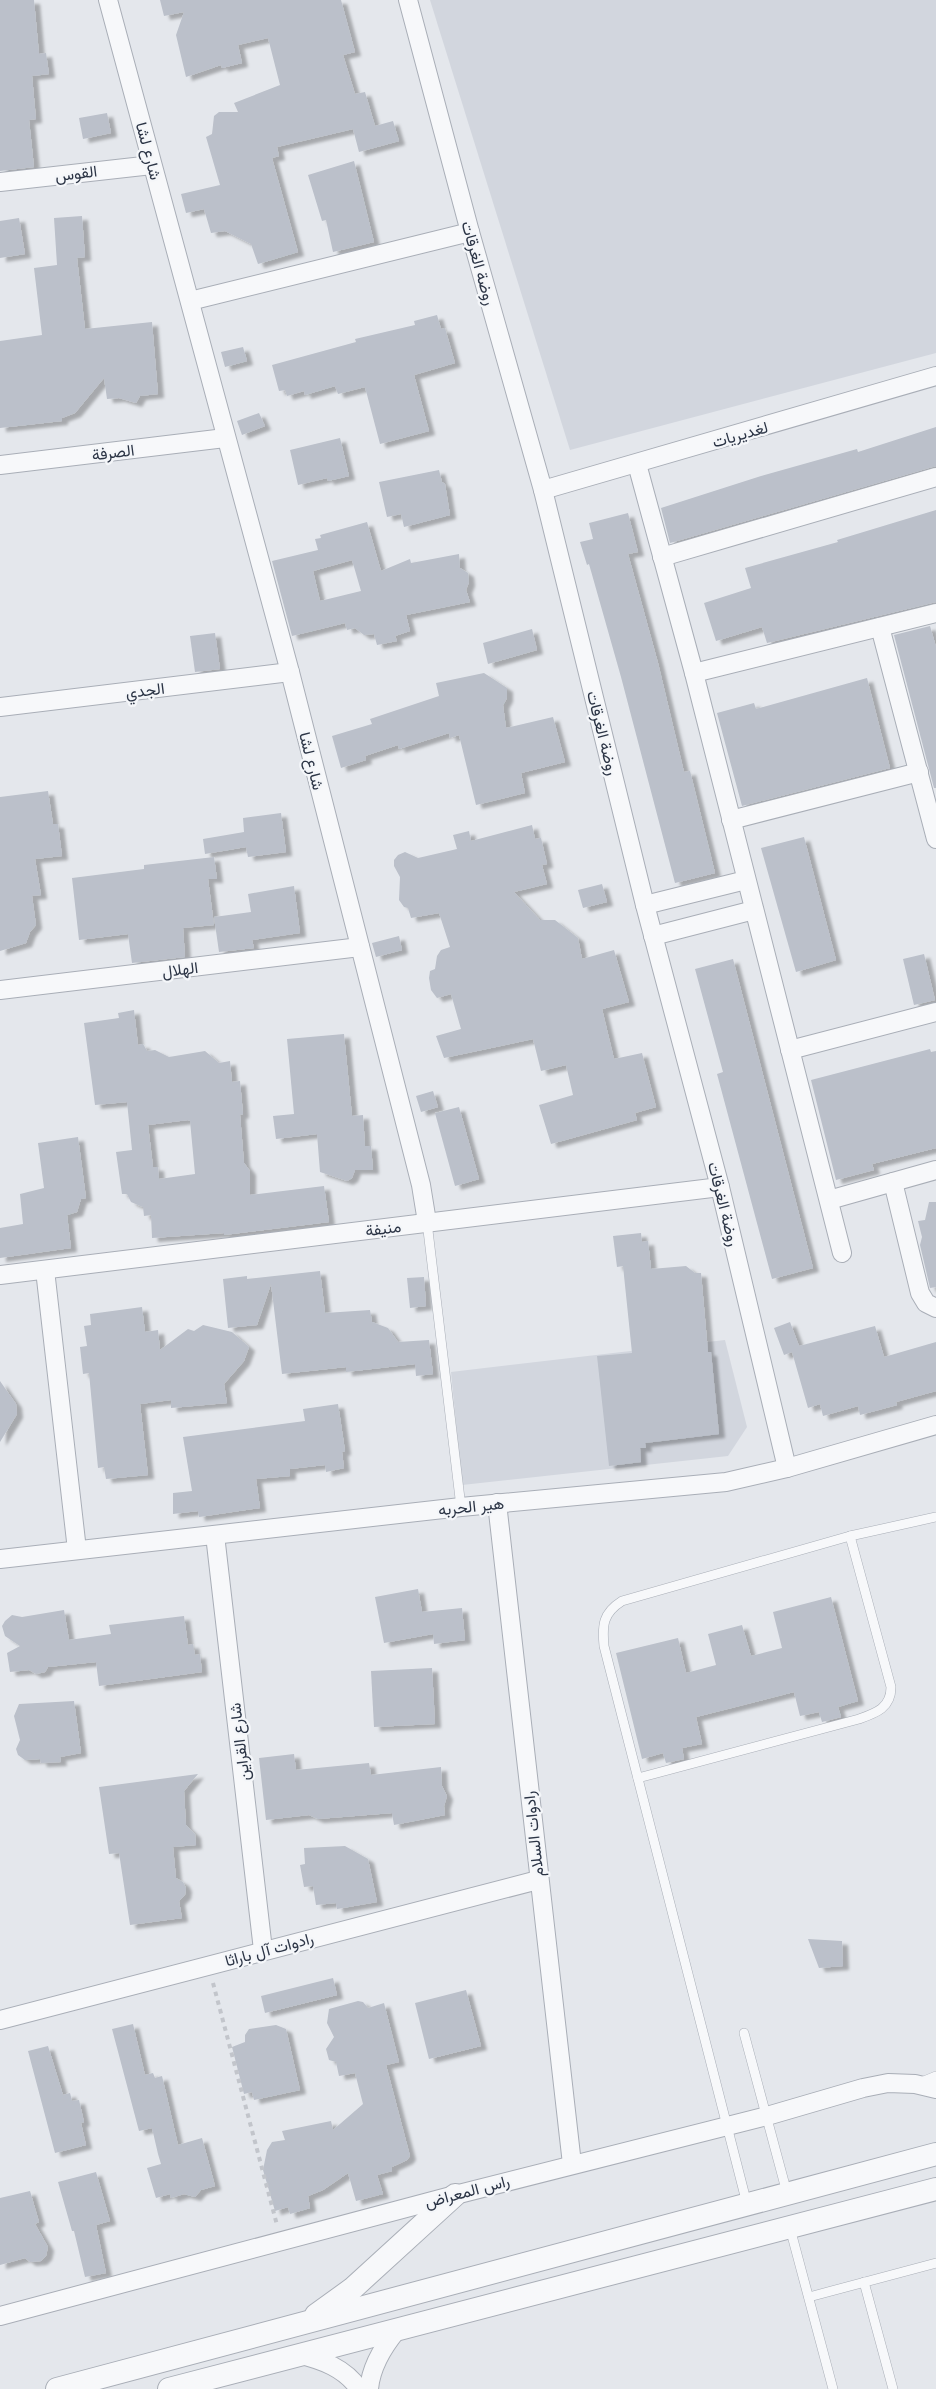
<svg xmlns="http://www.w3.org/2000/svg" width="936" height="2389" viewBox="0 0 936 2389" font-family="Arial,Vazirmatn,sans-serif">
	<style>
		.built { fill: #d2d6de }
		.building { fill: #bbc0ca; fill-rule: evenodd; filter: url(#shadow) }
		.lines { fill: none; stroke-linecap: round; stroke-linejoin: round }
		.service-casing { stroke: #a9aeb7; stroke-width: 10 }
		.minor-casing { stroke: #a9aeb7; stroke-width: 20 }
		.tertiary-casing { stroke: #a9aeb7; stroke-width: 24 }
		.path { stroke: #c2c5cb; stroke-width: 4; stroke-dasharray: 4.5 4.5; stroke-linecap: butt }
		.service { stroke: #f7f8fa; stroke-width: 9 }
		.minor { stroke: #f7f8fa; stroke-width: 18 }
		.tertiary { stroke: #f7f8fa; stroke-width: 22 }
		.labels { text-anchor: middle; stroke-width: 4.5; stroke-linejoin: round; paint-order: stroke }
		.street-label { font-size: 16px; fill: #2b3445; stroke: #f4f6f9 }
	</style>
	<defs>
		<filter id="shadow"><feDropShadow dx="6" dy="4" stdDeviation="1.5" flood-color="#0004"/></filter>
	</defs>
	<rect width="100%" height="100%" fill="#e4e7ec"/>
	<g class="built">
		<path d="M430,0H936V353L570,450Z"/>
		<path d="M725,1340L747,1427L728,1456L462,1485L451,1372Z"/>
	</g>
	<g class="building">
		<path d="M0,0H34L39,54L46,53L49,74L32,76L36,119L29,120L34,167L0,171Z"/>
		<path d="M160,0H341L355,52L343,55L355,94L365,92L375,126L393,121L399,141L359,152L353,129L277,147L279,156L272,158L298,252L258,264L251,244L225,231L211,233L204,209L186,213L181,194L220,185L206,137L212,134L214,116L219,112H238L234,103L280,85L268,38L238,45L242,63L222,68L221,65L186,77L176,35L184,12L164,16Z"/>
		<path d="M107,113L111,133L83,139L79,118Z"/>
		<path d="M354,161L374,242L333,252L326,220L322,221L308,175Z"/>
		<path d="M82,216L85,257L77,258L85,329L152,322L158,394L140,396L136,403L119,398L107,399L104,378L75,413L62,418V421L0,428V341L42,335L34,268L57,265L54,218Z"/>
		<path d="M19,218L25,254L0,258V221Z"/>
		<path d="M437,315L441,329L445,328L455,363L414,375L429,431L380,444L365,387L338,394L335,386L305,395L304,391L287,396L285,390L279,391L272,365L356,342L355,339L415,325L414,321Z"/>
		<path d="M243,347L247,361L225,367L221,352Z"/>
		<path d="M259,413L265,426L242,435L237,421Z"/>
		<path d="M936,427V466L670,543L661,508L761,476L857,449L858,452Z"/>
		<path d="M340,438L349,476L328,481L327,478L298,485L290,450Z"/>
		<path d="M439,470L442,482L445,484L450,515L404,527L401,514L387,517L379,482Z"/>
		<path d="M936,510V602L767,643L762,627L716,641L704,603L751,588L745,568L838,542L837,540Z"/>
		<path d="M628,513L638,552L628,554L658,663L684,772L690,771L715,873L675,883L621,677L589,564L587,565L580,542L593,539L589,523Z"/>
		<path d="M367,522L381,571L410,559L411,563L459,554L460,568L468,573L469,582L466,590L470,602L406,615L410,631L395,636L397,641L377,645L374,634L364,635L355,628L347,630L345,623L292,636L272,561L318,550L315,539L321,538L320,535ZM352,560L361,591L320,601L313,571Z"/>
		<path d="M930,626L936,647V788H934L894,635Z"/>
		<path d="M532,629L537,650L488,664L483,643Z"/>
		<path d="M215,633L220,669L195,672L190,636Z"/>
		<path d="M484,673L507,688V698L503,705L506,728L553,717L565,762L521,773L525,793L476,805L459,735L450,738L449,733L399,749L398,745L365,756L366,760L341,768L332,736L372,724L370,719L439,696L436,683Z"/>
		<path d="M867,678L890,768L742,806L717,713L754,703L756,709Z"/>
		<path d="M48,791L53,824H58L62,856L35,859L41,895L32,896L36,925L30,932L26,943L0,951V797Z"/>
		<path d="M281,813L286,852L248,857L246,847L205,854L203,839L244,832L243,818Z"/>
		<path d="M532,825L535,839L541,838L547,864L542,865L547,884L514,892L540,920H555L578,938L582,959L614,950L629,1002L602,1009L614,1059L642,1053L656,1107L635,1113L637,1120L551,1144L539,1105L573,1095L566,1065L541,1071L533,1039L444,1058L436,1036L461,1029L451,994L437,998L431,990L429,978L430,971L435,969L437,956L441,950L450,947L439,913L411,918L408,908L404,907L399,900L400,877L394,866V860L398,855L405,852L418,858L457,849L453,835L469,831L471,841Z"/>
		<path d="M804,837L836,960L796,972L761,848Z"/>
		<path d="M214,857L217,879H208L214,925L183,928L185,957L132,963L128,934L79,940L72,878L144,869V865Z"/>
		<path d="M602,884L607,902L583,908L578,890Z"/>
		<path d="M294,886L300,933L252,940L254,948L219,952L214,917L251,912L248,894Z"/>
		<path d="M399,936L402,950L376,957L372,943Z"/>
		<path d="M924,954L935,1000L914,1005L903,959Z"/>
		<path d="M733,959L813,1268L772,1279L717,1074L723,1072L695,969Z"/>
		<path d="M134,1010L138,1045L143,1044L147,1051L155,1050L169,1057L205,1051L219,1063L230,1061L232,1082L240,1081L243,1114L240,1115L244,1163L250,1171V1195L324,1186L329,1222L224,1235V1233L152,1238L151,1215L144,1216L143,1207L131,1202L127,1194H122L116,1152L132,1150L127,1102L95,1105L84,1023L119,1018L118,1013ZM188,1120L190,1121L195,1174L159,1179L158,1167H153L148,1125Z"/>
		<path d="M344,1034L352,1116L363,1115L365,1146H371L373,1170H355L352,1178L347,1181L320,1172L317,1134L276,1139L273,1116L294,1114L287,1039Z"/>
		<path d="M930,1049L931,1052L936,1051V1148L872,1164L874,1170L836,1180L811,1080Z"/>
		<path d="M433,1091L438,1107L421,1112L416,1096Z"/>
		<path d="M459,1107L479,1179L455,1186L435,1113Z"/>
		<path d="M78,1137L86,1198L81,1199L77,1212L67,1215L71,1248L0,1258V1228L23,1224L20,1194L44,1188L38,1143Z"/>
		<path d="M929,1202H936V1287L930,1288L920,1245L922,1237L918,1221L925,1220Z"/>
		<path d="M641,1233L642,1242L648,1241L651,1269L686,1266L695,1273H701L708,1352H711L719,1434L645,1443L646,1448H640L641,1462L609,1466L597,1356L632,1353L623,1266L617,1267L613,1236Z"/>
		<path d="M320,1271L325,1313L370,1310L372,1322L388,1328L398,1342L429,1340L433,1374L416,1376L415,1364L346,1372V1367L282,1374L271,1284L257,1325L228,1328L223,1279L247,1276V1279Z"/>
		<path d="M424,1277L426,1306L410,1308L407,1278Z"/>
		<path d="M142,1307L145,1332L158,1330L160,1350L188,1329L194,1331L203,1325L232,1332L249,1347L244,1361L224,1384L227,1403L171,1408V1400L140,1404L148,1475L106,1479L104,1467L98,1468L89,1373L83,1374L80,1347L87,1346L84,1326L91,1325L90,1314Z"/>
		<path d="M790,1322L799,1346L875,1326L884,1357L936,1342V1391L896,1402L897,1405L860,1415L858,1406L823,1416L820,1404L808,1408L792,1352L784,1355L774,1328Z"/>
		<path d="M0,1381L16,1404L17,1414L0,1442Z"/>
		<path d="M338,1404L345,1451L342,1452L344,1468L326,1472L325,1465L290,1469V1476L256,1479L260,1508L199,1517L198,1511L173,1514V1493L192,1491L183,1437L305,1421L303,1409Z"/>
		<path d="M418,1589L422,1612L462,1608L465,1640L434,1644L433,1634L384,1643L375,1597Z"/>
		<path d="M831,1597L858,1701L838,1707L841,1717L822,1722L819,1712L800,1716L794,1692L696,1717L702,1744L682,1748L684,1759L666,1763L663,1753L642,1759L616,1653L678,1638L686,1673L716,1665L708,1634L742,1625L751,1656L782,1648L773,1612Z"/>
		<path d="M64,1610L69,1640L111,1634L109,1625L184,1616L188,1645L193,1644L195,1655L200,1654L202,1672L99,1686L96,1662L48,1667L45,1672L36,1674L29,1670L10,1672L7,1653L20,1646L5,1636L2,1626L5,1621L12,1615L22,1617Z"/>
		<path d="M432,1668L435,1724L374,1727L371,1671Z"/>
		<path d="M74,1701L81,1753L60,1757L61,1762L41,1763L40,1759L25,1760L18,1755L16,1749L20,1740L14,1716L19,1704Z"/>
		<path d="M294,1754L296,1770L369,1763L371,1775L441,1767L442,1786L447,1796L444,1806L445,1815L394,1825L392,1813L318,1819L309,1815L266,1820L259,1758Z"/>
		<path d="M198,1774L184,1791L186,1825L195,1834L196,1845L173,1847L176,1878L183,1882L186,1888L185,1895L179,1901L182,1918L130,1925L119,1853L109,1854L99,1787Z"/>
		<path d="M345,1846L368,1859L377,1902L337,1909L336,1903L316,1905L313,1886L304,1887L300,1865L305,1864L304,1848Z"/>
		<path d="M808,1939L842,1941L843,1966L819,1968Z"/>
		<path d="M333,1978L337,1995L265,2013L261,1996Z"/>
		<path d="M466,1990L481,2046L429,2059L415,2003Z"/>
		<path d="M358,2001L363,2002L368,2008L384,2003L399,2062L386,2065L410,2156L407,2160L392,2167V2171L377,2175L383,2194L356,2201L348,2173L323,2190L308,2196L310,2208L290,2214L288,2207L275,2211L263,2170L267,2150L272,2142L285,2140L282,2131L331,2121L333,2130L363,2104L355,2073L339,2076L336,2062L329,2060L326,2049L334,2037L327,2023L329,2009Z"/>
		<path d="M133,2024L145,2075L153,2073L155,2078L162,2076L178,2145L202,2138L215,2186L201,2190L195,2197L184,2194L171,2198L170,2194L156,2198L147,2168L161,2164L158,2154L152,2128L139,2131L112,2029Z"/>
		<path d="M276,2025L286,2029L300,2090L254,2100L252,2092L244,2094L232,2047L245,2042V2035L249,2029Z"/>
		<path d="M48,2046L63,2095L70,2093L72,2101L79,2100L84,2122L81,2123L86,2145L55,2153L28,2051Z"/>
		<path d="M96,2172L110,2221L96,2225L106,2273L85,2277L74,2231H72L58,2182Z"/>
		<path d="M30,2191L39,2222L35,2224L48,2247L46,2256L41,2261L30,2262L25,2258L0,2265V2198Z"/>
	</g>
	<g class="lines">
		<g class="service-casing">
			<g id="service">
				<path d="M427,1222L461,1507"/>
				<path d="M638,1778L859,1719C876,1713 891,1708 891,1687L850,1536"/>
				<path d="M744,2033L787,2193"/>
				<path d="M919,2083L936,2076"/>
				<path d="M747,2204L604,1646C602,1625 603,1613 622,1601L850,1536L936,1517"/>
				<path d="M790,2228L833,2389"/>
				<path d="M864,2282L893,2389"/>
				<path d="M809,2297L936,2263"/>
			</g>
		</g>
		<g class="minor-casing">
			<g id="minor">
				<path d="M108,0L290,672L421,1185L427,1222"/>
				<path d="M408,0L470,232L543,490L645,905L720,1187L787,1468"/>
				<path d="M0,182L152,165"/>
				<path d="M190,301L470,232"/>
				<path d="M637,464L694,673L842,1253"/>
				<path d="M0,465L225,438"/>
				<path d="M543,490L936,376"/>
				<path d="M662,557L936,477"/>
				<path d="M880,627L936,839"/>
				<path d="M694,673L936,613"/>
				<path d="M0,707L290,672"/>
				<path d="M731,820L919,772"/>
				<path d="M645,905L746,880"/>
				<path d="M653,936L754,910"/>
				<path d="M0,990L360,947"/>
				<path d="M790,1050L936,1012"/>
				<path d="M893,1182L920,1293L926,1303L936,1308"/>
				<path d="M829,1200L936,1170"/>
				<path d="M45,1270L77,1550"/>
				<path d="M0,1275L720,1187"/>
				<path d="M497,1503L572,2164"/>
				<path d="M215,1535L263,1950"/>
				<path d="M0,1559L461,1507L726,1482L787,1468L936,1425"/>
				<path d="M0,2020L538,1880"/>
				<path d="M0,2316L455,2195L767,2116L863,2088L888,2083L915,2084L936,2089"/>
				<path d="M298,2354C322,2360 345,2368 359,2389"/>
				<path d="M369,2389C371,2366 383,2347 397,2330"/>
			</g>
		</g>
		<g class="tertiary-casing">
			<g id="tertiary">
				<path d="M316,2315L352,2289L455,2195"/>
				<path d="M57,2389L936,2154"/>
				<path d="M169,2389L936,2189"/>
			</g>
		</g>
		<path class="path" d="M213,1983L277,2225"/>
		<use href="#service" class="service"/>
		<use href="#minor" class="minor"/>
		<use href="#tertiary" class="tertiary"/>
	</g>
	<g class="labels">
		<g class="street-label">
			<text transform="translate(149 151) rotate(75)" y="6">شارع لشا</text>
			<text transform="translate(76 173) rotate(-7)" y="6">القوس</text>
			<text transform="translate(479 263) rotate(74)" y="6">روضة الغرقات</text>
			<text transform="translate(740 434) rotate(-16)" y="6">لغديريات</text>
			<text transform="translate(113 452) rotate(-7)" y="6">الصرفة</text>
			<text transform="translate(145 690) rotate(-7)" y="6">الجدي</text>
			<text transform="translate(603 733) rotate(76)" y="6">روضة الغرقات</text>
			<text transform="translate(312 761) rotate(76)" y="6">شارع لشا</text>
			<text transform="translate(180 969) rotate(-7)" y="6">الهلال</text>
			<text transform="translate(724 1204) rotate(76)" y="6">روضة الغرقات</text>
			<text transform="translate(383 1228) rotate(-7)" y="6">منيفة</text>
			<text transform="translate(471 1506) rotate(-6)" y="6">هير الحربه</text>
			<text transform="translate(239 1742) rotate(-97)" y="6">شارع القراين</text>
			<text transform="translate(533 1834) rotate(-96)" y="6">رادوات السلام</text>
			<text transform="translate(269 1949) rotate(-15)" y="6">رادوات آل باراثا</text>
			<text transform="translate(467 2191) rotate(-15)" y="6">راس المعراض</text>
		</g>
	</g>
</svg>
